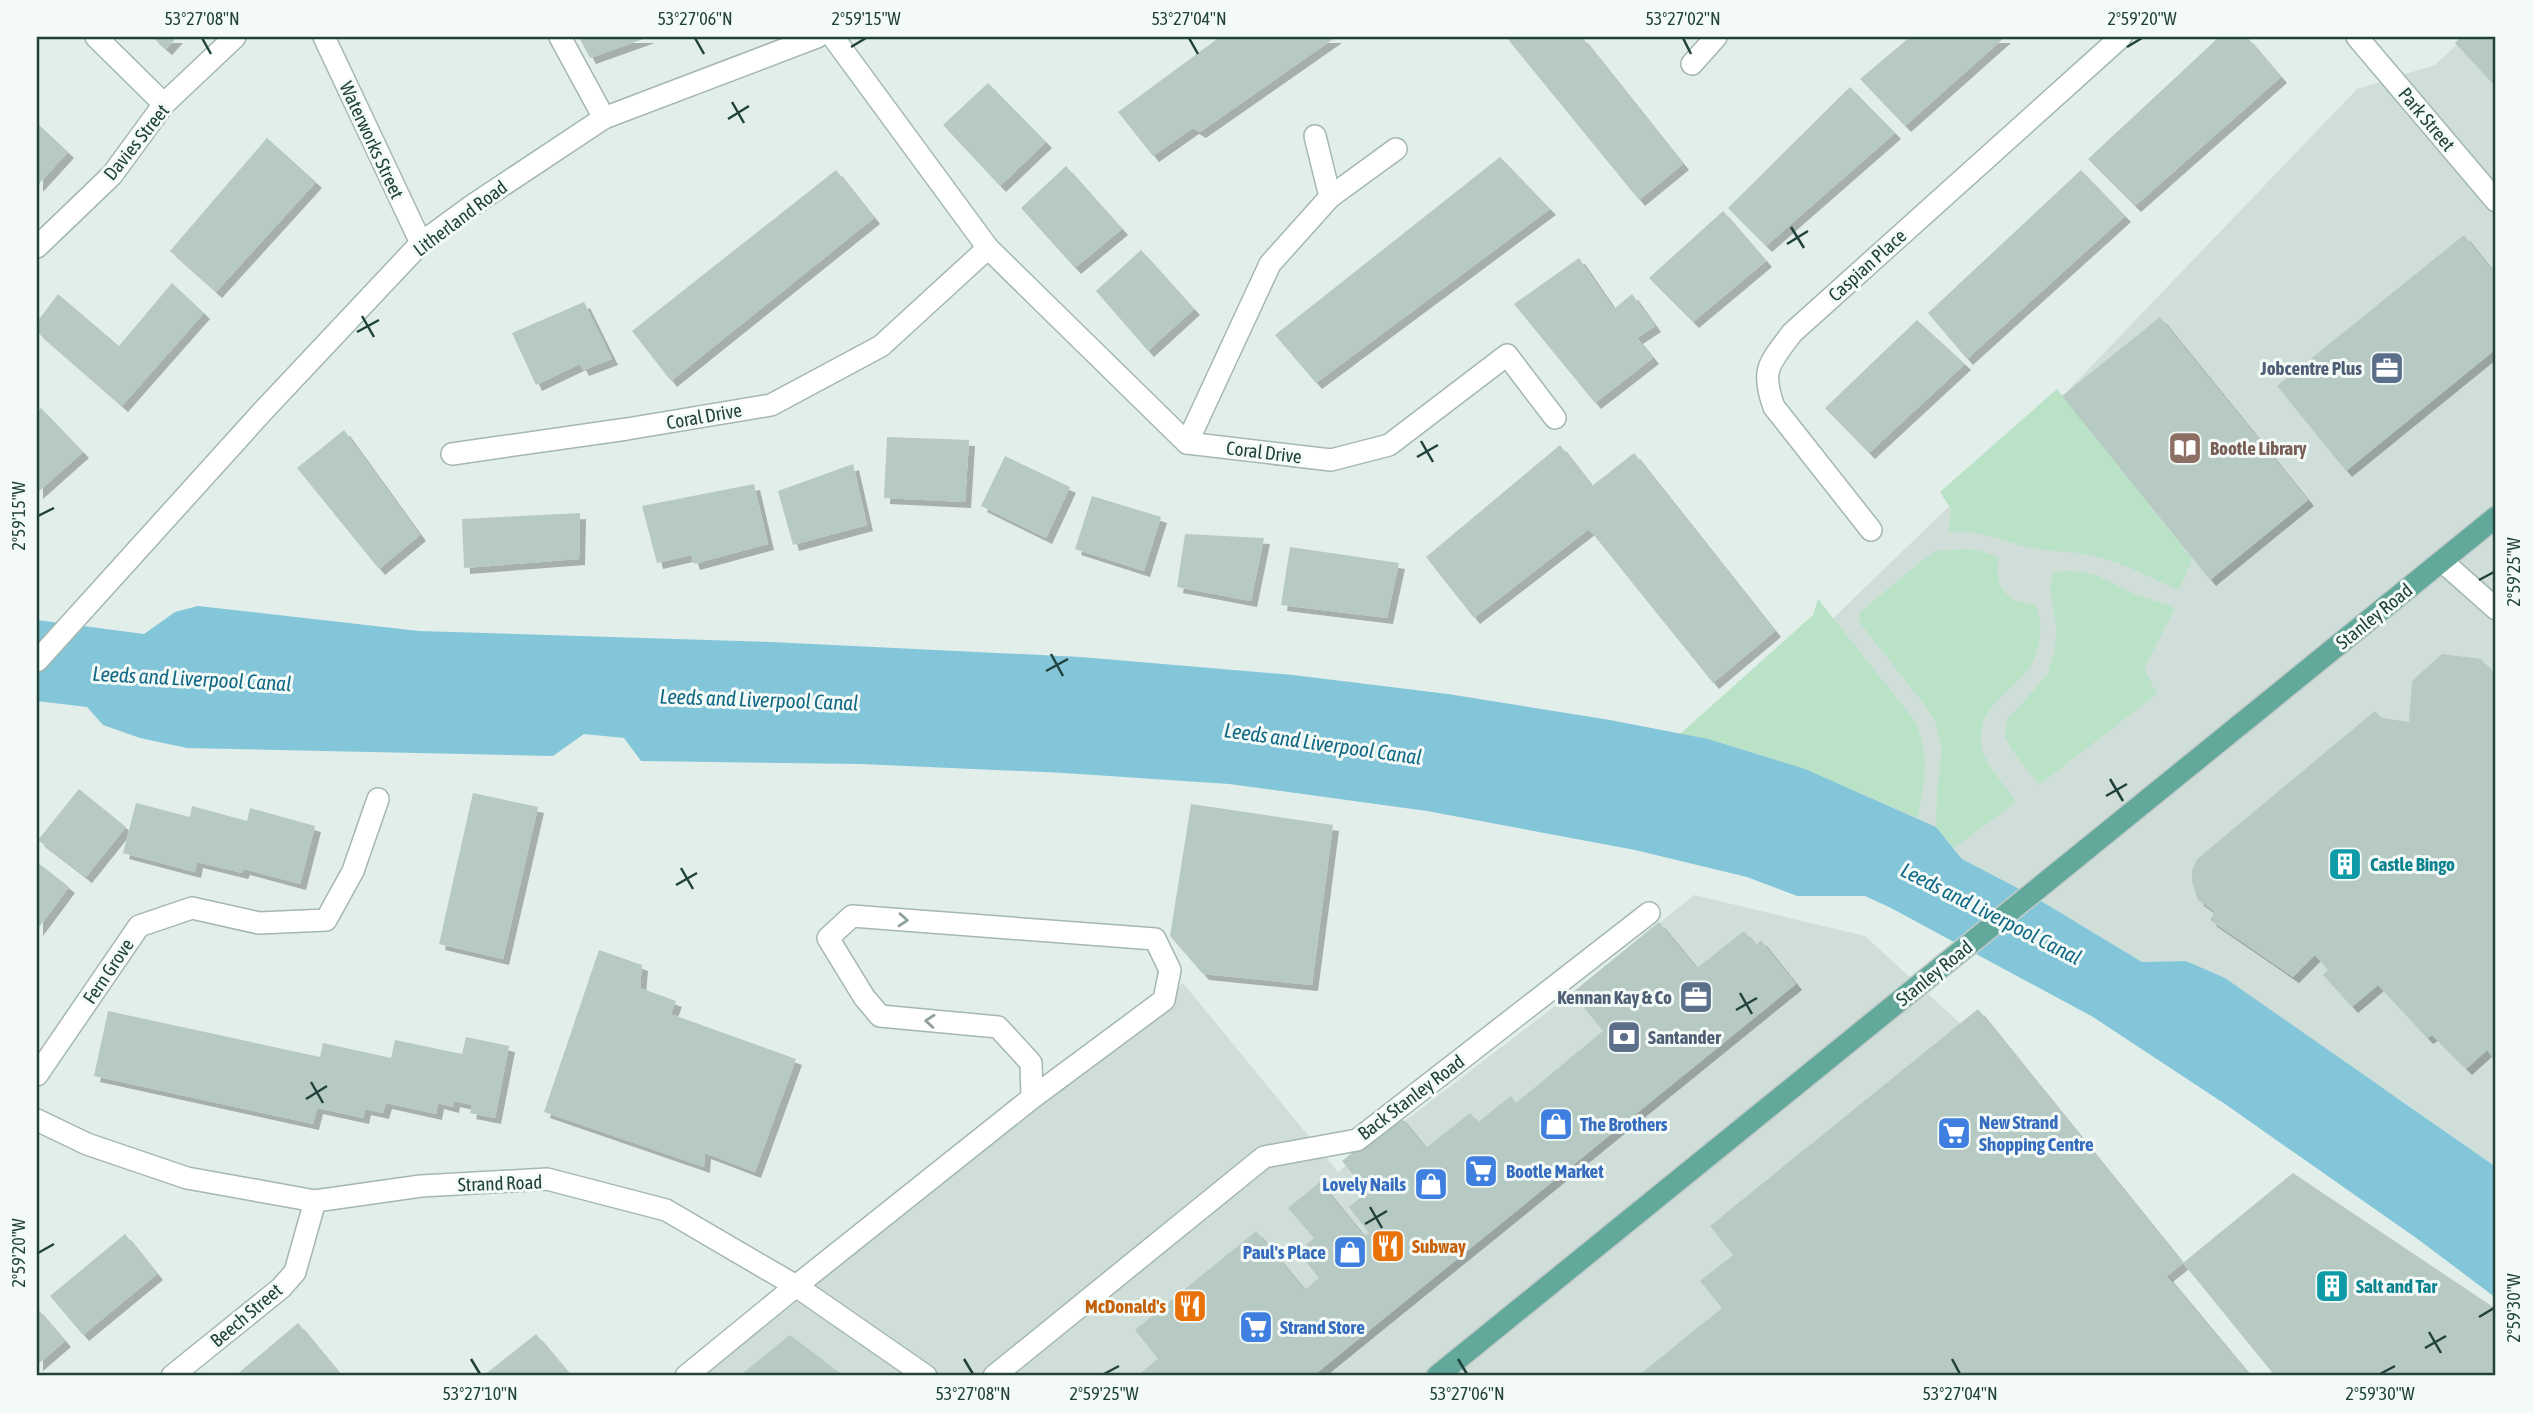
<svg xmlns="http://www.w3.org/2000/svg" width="2533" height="1413" viewBox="0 0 2533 1413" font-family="'Asap Condensed',sans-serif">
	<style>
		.built { fill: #d0ded9 }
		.green { fill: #b9e2c7 }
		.water { fill: #84c6d9 }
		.building { fill: #b7c9c3; filter: url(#shadow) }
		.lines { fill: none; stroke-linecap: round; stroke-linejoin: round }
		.lane-casing { stroke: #a4b7b2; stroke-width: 24 }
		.street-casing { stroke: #a4b7b2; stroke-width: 24 }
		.primary-casing { stroke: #c1cac8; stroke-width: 24 }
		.lane { stroke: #fff; stroke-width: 21 }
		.street { stroke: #fff; stroke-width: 21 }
		.primary { stroke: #62a99c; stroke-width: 21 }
		.oneway { stroke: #90a09d }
		.ticks { fill: none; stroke: #20423b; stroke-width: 2.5 }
		.labels { text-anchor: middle; stroke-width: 6; stroke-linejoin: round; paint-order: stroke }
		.street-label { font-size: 19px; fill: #20423b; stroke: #f3faf7 }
		.service-label { font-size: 19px; font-weight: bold; fill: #4e5e75; stroke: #f3faf7; text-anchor: end }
		.education-label { font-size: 19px; font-weight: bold; fill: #785e54; stroke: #f3faf7; text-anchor: start }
		.culture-label { font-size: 19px; font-weight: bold; fill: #0d838f; stroke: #f3faf7; text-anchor: start }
		.shop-label { font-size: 19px; font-weight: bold; fill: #366cbe; stroke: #f3faf7; text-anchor: start }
		.food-label { font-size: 19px; font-weight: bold; fill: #c56008; stroke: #f3faf7; text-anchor: start }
		.water-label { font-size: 21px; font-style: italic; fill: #126985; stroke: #f3faf7 }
		.neatline { fill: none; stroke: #20423b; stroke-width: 2.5 }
		.ticks-label { font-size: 18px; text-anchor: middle; fill: #20423b }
	</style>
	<defs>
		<filter id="shadow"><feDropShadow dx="6" dy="6" stdDeviation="0" flood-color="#0004"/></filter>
	</defs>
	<rect width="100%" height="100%" fill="#e2eeea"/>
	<g class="built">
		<path d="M2465,37H2496V1167L2398,1098L2187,961L2142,962L2031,895L1962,859L1954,848L1708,739L2055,404L2357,89L2435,65Z"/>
		<path d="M1694,895L1865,936L1975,1037L2251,1376H686L1183,983L1338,1172L1572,993Z"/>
	</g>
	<g class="green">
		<path d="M2057,389L2192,559L2179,590C2153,579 2126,564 2099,557C2074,550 2047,552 2023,546C1997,539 1976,528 1949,532L1951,509L1940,492Z"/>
		<path d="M1967,549L1981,551L1999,558C1993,584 2006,604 2034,604C2047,623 2039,659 2024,675C2003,697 1972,715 1983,752C1987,765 2008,790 2016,802L1954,848L1936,827L1937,792L1942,750L1935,721L1924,704L1860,623V612L1923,560L1937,551Z"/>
		<path d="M2068,571C2094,572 2100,577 2122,588C2138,597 2158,601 2175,608L2144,669L2157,694L2039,785L2011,749L2005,736L2007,720L2047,675L2054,654L2057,630L2050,588L2054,572Z"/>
		<path d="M1818,599L1914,720C1931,755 1924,781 1918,818C1841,785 1764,750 1680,734L1813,615Z"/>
	</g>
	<path class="water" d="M198,606L419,631L771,642L1081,657L1293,675L1448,694L1610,720L1708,739L1805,769L1936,827L1962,859L2031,895L2142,962L2186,961L2225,978L2496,1167V1298L2419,1240L2225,1104L2093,1017L1891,908L1865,896H1797L1747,877L1635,850L1427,811L1229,784L1064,773L861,764L641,761L624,738L584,734L553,756L187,748L140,738L103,725L87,707L37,701V620L144,634L175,612Z"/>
	<g class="building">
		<path d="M152,37H177L166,49Z"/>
		<path d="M579,37H649L590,58Z"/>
		<path d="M1220,37H1336L1200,132L1193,128L1153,156L1118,112Z"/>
		<path d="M1506,37H1582L1683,164L1639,200Z"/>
		<path d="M1910,37H2005L1905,126L1860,79Z"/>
		<path d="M2219,37H2247L2281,77L2135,206L2088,159Z"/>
		<path d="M2461,37H2496V83L2494,85L2455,43Z"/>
		<path d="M988,83L1046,142L1000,186L943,125Z"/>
		<path d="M1850,87L1895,133L1766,246L1728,208Z"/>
		<path d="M37,123L68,152L37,186Z"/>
		<path d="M267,138L316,182L216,292L170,251Z"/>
		<path d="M1500,157L1550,209L1316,383L1275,335Z"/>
		<path d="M1066,166L1122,229L1075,268L1021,208Z"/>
		<path d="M836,170L874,218L671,381L632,331Z"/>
		<path d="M2081,170L2125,216L1967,359L1928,313Z"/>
		<path d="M1723,211L1766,261L1693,322L1649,278Z"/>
		<path d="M2464,235L2496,275V349L2346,471L2277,386Z"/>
		<path d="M1141,250L1194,309L1148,351L1096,291Z"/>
		<path d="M1579,258L1614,309L1632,294L1655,326L1637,338L1653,358L1595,403L1514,304Z"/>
		<path d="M172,283L204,313L122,406L37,332V322L58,294L119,346Z"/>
		<path d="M584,302L612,359L583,370L580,364L536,385L512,333Z"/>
		<path d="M2160,317L2308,500L2210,580L2062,396Z"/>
		<path d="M1917,320L1965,364L1869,453L1825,408Z"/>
		<path d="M41,408L83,452L37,493V412Z"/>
		<path d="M344,430L420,535L379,569L297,468Z"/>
		<path d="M887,437L969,440L965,502L884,498Z"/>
		<path d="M1560,445L1592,486L1634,453L1775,631L1713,683L1589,529L1474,618L1426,557Z"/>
		<path d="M1005,456L1070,487L1046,538L981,506Z"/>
		<path d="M853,464L867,525L793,545L778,491Z"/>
		<path d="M754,484L768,544L694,564L691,555L657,563L642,506Z"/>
		<path d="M1092,496L1161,517L1144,571L1075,549Z"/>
		<path d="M580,513L579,559L464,568L462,519Z"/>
		<path d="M1185,534L1264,538L1251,601L1177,587Z"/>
		<path d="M1290,547L1399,563L1387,618L1281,605Z"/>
		<path d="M2442,654L2481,659L2496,675V1062L2487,1050L2466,1069L2432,1035L2427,1038L2378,985L2352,1007L2323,975L2328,970L2315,955L2293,977L2210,920L2215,912L2198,900L2192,882V870L2197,859L2375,711L2382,718L2409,722L2412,681Z"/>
		<path d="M79,789L126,827L86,877L38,840Z"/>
		<path d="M473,793L538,807L503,959L439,944Z"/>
		<path d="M136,803L190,817L192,806L247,821L250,808L315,826L300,884L244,869L242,873L197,862L195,872L123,853Z"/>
		<path d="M1191,804L1333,825L1312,985L1203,974L1170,936Z"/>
		<path d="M37,862L69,887L37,930Z"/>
		<path d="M1659,922L1697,968L1744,931L1756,945L1761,940L1796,984L1313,1376H1137L1158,1359L1135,1330L1256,1231L1305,1290L1319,1278L1298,1252L1314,1238L1288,1208L1320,1182L1364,1236L1369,1233L1349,1207L1367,1192L1342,1161L1399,1115L1426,1148L1470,1113L1478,1122L1511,1096L1516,1103L1603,1031L1572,993Z"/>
		<path d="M599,950L642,965L640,988L676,1001L671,1014L796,1059L755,1172L705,1153L704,1167L544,1112Z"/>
		<path d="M1978,1009L2183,1263L2293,1173L2496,1309V1376H2275L2183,1263L2167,1276L2251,1376H1638L1722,1308L1700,1281L1733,1255L1710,1226Z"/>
		<path d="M108,1011L320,1057L323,1043L391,1058L395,1040L462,1054L466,1037L509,1046L495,1118L470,1113L472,1105L454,1101L453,1107L438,1103L436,1114L386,1103L383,1113L365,1109L363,1118L317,1108L313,1124L94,1076Z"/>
		<path d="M125,1234L157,1274L83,1335L50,1296Z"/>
		<path d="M37,1308L65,1341L37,1365Z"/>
		<path d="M298,1323L340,1374L337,1376H235Z"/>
		<path d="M536,1334L571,1376H483Z"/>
		<path d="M790,1335L844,1376H739Z"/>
	</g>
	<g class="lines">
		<g class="lane-casing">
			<g id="lane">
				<path d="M796,1286L1032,1098L1164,1000L1170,970L1155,939L852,916L828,938L864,997L880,1016L998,1027L1031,1063L1032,1098"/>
				<path d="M994,1376L1264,1157L1357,1140L1649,913"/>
			</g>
		</g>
		<g class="street-casing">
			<g id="street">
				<path d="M96,37L164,104"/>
				<path d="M324,37L421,243"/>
				<path d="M560,37L604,118"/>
				<path d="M833,37L988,248L1187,443L1331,460L1389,445L1507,355L1555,418"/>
				<path d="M2357,37L2496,201"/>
				<path d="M1692,64L1716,37"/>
				<path d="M1315,136L1330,197"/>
				<path d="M37,247L112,175L164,104L235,37"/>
				<path d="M1187,443L1270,264L1330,197L1396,149"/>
				<path d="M452,454L627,429L771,405L881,346L988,248"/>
				<path d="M1871,530L1774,407C1760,369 1770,363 1792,333L2121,37"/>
				<path d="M2442,561L2496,609"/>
				<path d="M37,661L263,411L421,243L473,205L604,118L817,37"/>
				<path d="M37,1075L139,926L192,908L259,923L326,920L353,871L378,799"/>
				<path d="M37,1120L87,1144L187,1178L315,1201L421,1186L547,1179L666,1210L796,1286L926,1376"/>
				<path d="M172,1376L281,1288L295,1272L315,1201"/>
				<path d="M686,1376L796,1286"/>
			</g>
		</g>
		<g class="primary-casing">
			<path id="primary" d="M1437,1376L2496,517"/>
		</g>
		<use href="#lane" class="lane"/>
		<use href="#street" class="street"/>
		<use href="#primary" class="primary"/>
	</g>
	<defs><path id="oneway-chevron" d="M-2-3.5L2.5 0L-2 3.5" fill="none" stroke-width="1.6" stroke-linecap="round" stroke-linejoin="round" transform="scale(1.75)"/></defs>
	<g class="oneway">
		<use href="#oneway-chevron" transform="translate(903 920) rotate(4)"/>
		<use href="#oneway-chevron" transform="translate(930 1021) rotate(-175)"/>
	</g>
	<path class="ticks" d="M202,38L211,54M695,38L704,54M1189,38L1198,54M1683,38L1691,54M851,47L866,38M2127,47L2142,38M732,102L744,123M728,119L749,106M1791,227L1804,248M1787,244L1808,231M362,316L374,337M357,332L379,320M1421,441L1433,462M1417,457L1438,445M38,516L54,508M2479,580L2494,572M1051,654L1063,676M1046,671L1068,659M2110,779L2123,801M2106,796L2127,784M681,868L693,889M676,885L697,873M1740,993L1752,1014M1736,1010L1757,998M311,1082L323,1103M306,1099L327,1086M1370,1207L1382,1228M1365,1224L1387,1211M38,1253L54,1244M2479,1317L2494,1308M2429,1332L2441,1353M2425,1348L2446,1336M471,1359L480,1374M964,1359L973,1374M1458,1359L1467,1374M1952,1359L1960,1374M1104,1374L1119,1366M2380,1374L2395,1366"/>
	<defs>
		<g id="office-square" transform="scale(1.75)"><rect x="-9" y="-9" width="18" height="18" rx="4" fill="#5c6f8a" stroke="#f3faf7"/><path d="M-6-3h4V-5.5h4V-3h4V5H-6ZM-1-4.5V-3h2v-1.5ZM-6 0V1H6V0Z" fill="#fff"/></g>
		<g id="library-square" transform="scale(1.75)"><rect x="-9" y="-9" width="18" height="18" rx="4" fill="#8d6e63" stroke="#f3faf7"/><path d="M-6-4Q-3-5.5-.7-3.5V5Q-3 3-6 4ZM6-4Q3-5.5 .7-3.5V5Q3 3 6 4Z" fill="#fff"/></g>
		<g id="building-square" transform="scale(1.75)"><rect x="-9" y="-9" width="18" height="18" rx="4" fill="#0f9aa8" stroke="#f3faf7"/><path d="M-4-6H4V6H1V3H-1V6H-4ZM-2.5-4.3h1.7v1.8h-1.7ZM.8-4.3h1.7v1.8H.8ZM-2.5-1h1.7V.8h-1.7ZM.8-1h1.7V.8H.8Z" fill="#fff"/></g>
		<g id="bank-square" transform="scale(1.75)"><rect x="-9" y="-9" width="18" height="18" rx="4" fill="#5c6f8a" stroke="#f3faf7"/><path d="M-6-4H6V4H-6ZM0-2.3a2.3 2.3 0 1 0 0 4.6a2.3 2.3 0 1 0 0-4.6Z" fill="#fff"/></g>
		<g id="shop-square" transform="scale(1.75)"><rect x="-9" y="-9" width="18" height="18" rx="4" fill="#3f7fe0" stroke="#f3faf7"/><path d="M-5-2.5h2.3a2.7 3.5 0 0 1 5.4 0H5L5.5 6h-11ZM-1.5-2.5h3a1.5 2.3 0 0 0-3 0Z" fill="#fff"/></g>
		<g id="supermarket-square" transform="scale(1.75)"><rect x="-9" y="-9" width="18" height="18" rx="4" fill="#3f7fe0" stroke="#f3faf7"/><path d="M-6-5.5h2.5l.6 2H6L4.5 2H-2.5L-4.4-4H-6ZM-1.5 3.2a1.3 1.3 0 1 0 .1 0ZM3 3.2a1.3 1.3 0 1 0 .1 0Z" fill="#fff"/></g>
		<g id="restaurant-square" transform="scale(1.75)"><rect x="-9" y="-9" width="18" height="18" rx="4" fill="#e8710a" stroke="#f3faf7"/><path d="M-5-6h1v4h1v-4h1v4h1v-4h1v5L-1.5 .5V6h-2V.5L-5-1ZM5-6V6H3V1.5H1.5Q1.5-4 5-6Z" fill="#fff"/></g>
	</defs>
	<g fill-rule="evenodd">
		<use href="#office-square" x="2387" y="368"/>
		<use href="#library-square" x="2185" y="448"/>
		<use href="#building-square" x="2345" y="864"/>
		<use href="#office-square" x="1696" y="997"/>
		<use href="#bank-square" x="1624" y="1037"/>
		<use href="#shop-square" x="1556" y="1124"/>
		<use href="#supermarket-square" x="1954" y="1133"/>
		<use href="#supermarket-square" x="1481" y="1171"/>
		<use href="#shop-square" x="1431" y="1184"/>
		<use href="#restaurant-square" x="1388" y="1246"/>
		<use href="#shop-square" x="1350" y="1252"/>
		<use href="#building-square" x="2332" y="1286"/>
		<use href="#restaurant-square" x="1190" y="1306"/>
		<use href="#supermarket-square" x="1256" y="1327"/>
	</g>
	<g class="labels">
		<g class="street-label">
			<text transform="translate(2427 119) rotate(50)" y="7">Park Street</text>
			<text transform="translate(372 140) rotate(65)" y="7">Waterworks Street</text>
			<text transform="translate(136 142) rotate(-51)" y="7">Davies Street</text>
			<text transform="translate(460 218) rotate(-37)" y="7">Litherland Road</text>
			<text transform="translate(1867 265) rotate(-42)" y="7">Caspian Place</text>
			<text transform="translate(704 416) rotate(-10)" y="7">Coral Drive</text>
			<text transform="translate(1264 452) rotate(7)" y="7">Coral Drive</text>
			<text transform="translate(2374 616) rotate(-39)" y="7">Stanley Road</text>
			<text transform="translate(108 971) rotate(-56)" y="7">Fern Grove</text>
			<text transform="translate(1934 973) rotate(-39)" y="7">Stanley Road</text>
			<text transform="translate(1411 1097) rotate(-37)" y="7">Back Stanley Road</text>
			<text transform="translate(500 1183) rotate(-2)" y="7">Strand Road</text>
			<text transform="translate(246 1315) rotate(-40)" y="7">Beech Street</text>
		</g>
		<g class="service-label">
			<text x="2362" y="375">Jobcentre Plus</text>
			<text x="1672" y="1004">Kennan Kay &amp; Co</text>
			<text x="1648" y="1044" text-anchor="start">Santander</text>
		</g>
		<g class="education-label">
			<text x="2210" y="455">Bootle Library</text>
		</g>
		<g class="culture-label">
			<text x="2370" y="871">Castle Bingo</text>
			<text x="2356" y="1293">Salt and Tar</text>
		</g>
		<g class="shop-label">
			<text x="1979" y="1129">New Strand<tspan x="1979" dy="22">Shopping Centre</tspan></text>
			<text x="1580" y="1131">The Brothers</text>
			<text x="1506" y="1178">Bootle Market</text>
			<text x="1406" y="1191" text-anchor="end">Lovely Nails</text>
			<text x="1326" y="1259" text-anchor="end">Paul's Place</text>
			<text x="1280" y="1334">Strand Store</text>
		</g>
		<g class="food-label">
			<text x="1412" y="1253">Subway</text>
			<text x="1166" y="1313" text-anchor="end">McDonald's</text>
		</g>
		<g class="water-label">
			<text transform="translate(192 679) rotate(3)" y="7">Leeds and Liverpool Canal</text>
			<text transform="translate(759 700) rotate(2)" y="7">Leeds and Liverpool Canal</text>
			<text transform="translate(1323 744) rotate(8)" y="7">Leeds and Liverpool Canal</text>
			<text transform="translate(1991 914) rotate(27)" y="7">Leeds and Liverpool Canal</text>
		</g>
	</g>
	<rect width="2533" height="1413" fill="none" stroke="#f3faf7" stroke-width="77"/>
	<rect x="38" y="38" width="2456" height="1336" class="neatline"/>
	<g class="ticks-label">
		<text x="202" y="25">53°27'08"N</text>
		<text x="695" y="25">53°27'06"N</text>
		<text x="866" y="25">2°59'15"W</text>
		<text x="1189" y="25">53°27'04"N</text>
		<text x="1683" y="25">53°27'02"N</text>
		<text x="2142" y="25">2°59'20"W</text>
		<text transform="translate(19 516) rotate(-90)" y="6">2°59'15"W</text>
		<text transform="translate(2514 572) rotate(-90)" y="6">2°59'25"W</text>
		<text transform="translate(19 1253) rotate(-90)" y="6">2°59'20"W</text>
		<text transform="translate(2514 1308) rotate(-90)" y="6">2°59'30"W</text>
		<text x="480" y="1400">53°27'10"N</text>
		<text x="973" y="1400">53°27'08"N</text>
		<text x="1104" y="1400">2°59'25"W</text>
		<text x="1467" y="1400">53°27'06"N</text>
		<text x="1960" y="1400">53°27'04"N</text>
		<text x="2380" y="1400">2°59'30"W</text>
	</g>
</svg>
